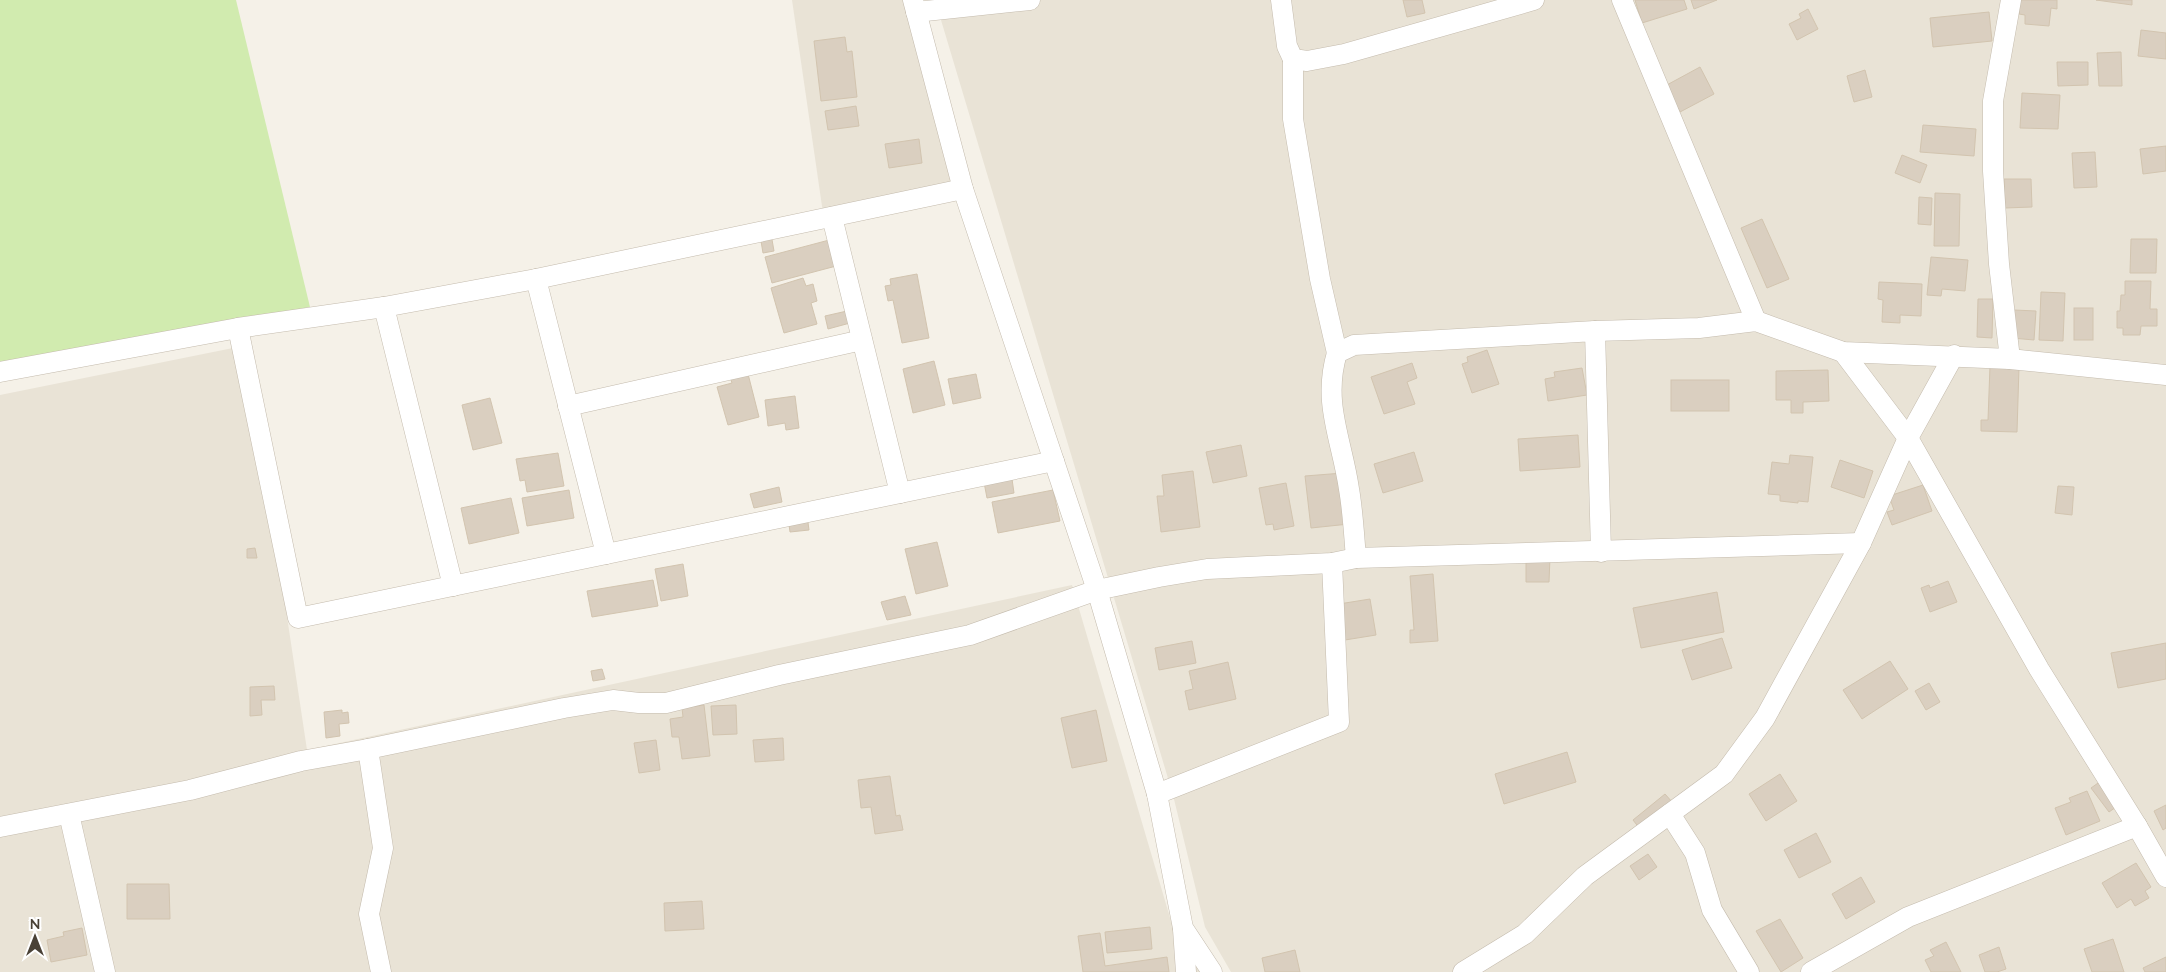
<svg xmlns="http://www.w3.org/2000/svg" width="2166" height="972" viewBox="0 0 2166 972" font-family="Mulish,sans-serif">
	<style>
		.residential { fill: #e9e3d6 }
		.green { fill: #d1ebaf }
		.building { fill: #dacfc0; stroke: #d2c4af }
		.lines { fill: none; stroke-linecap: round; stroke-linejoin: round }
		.minor-casing { stroke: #c4bbad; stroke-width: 21 }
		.minor { stroke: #fff; stroke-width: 20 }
	</style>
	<rect width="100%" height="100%" fill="#f5f1e8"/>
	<g class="residential">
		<path d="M792,0H909L961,183L823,213Z"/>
		<path d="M935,0H2166V972H1231L1205,927L1173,795Z"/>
		<path d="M233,348L274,530L307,750L1072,585L1171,921L1205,972H0V395Z"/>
	</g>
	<path class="green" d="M0,0H236L310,307L0,364Z"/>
	<g class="building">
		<path d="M1403,0H1422L1425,13L1407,17Z"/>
		<path d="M1635,0H1684L1687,9L1642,23Z"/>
		<path d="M1691,0H1717L1694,9Z"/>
		<path d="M2020,0H2057V9L2051,8L2049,26L2025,24V15L2019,14Z"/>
		<path d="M2096,0H2132V5Z"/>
		<path d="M1808,9L1818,29L1797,40L1789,24L1801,18L1799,14Z"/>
		<path d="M1989,12L1992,41L1933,47L1930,18Z"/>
		<path d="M2141,30L2166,33V59L2138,56Z"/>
		<path d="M845,37L847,52L852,51L857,97L821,101L814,41Z"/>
		<path d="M2121,52L2122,86H2099L2097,53Z"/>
		<path d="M2057,62H2088V85L2058,86Z"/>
		<path d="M1700,67L1714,94L1680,112L1665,86Z"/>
		<path d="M1865,70L1872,97L1854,102L1847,76Z"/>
		<path d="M2022,93L2060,95L2058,129L2020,128Z"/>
		<path d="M856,106L859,126L828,130L825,111Z"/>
		<path d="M1923,125L1976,129L1974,156L1920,152Z"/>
		<path d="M919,139L922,163L889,168L885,144Z"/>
		<path d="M2166,146V171L2143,174L2140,149Z"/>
		<path d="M2095,152L2097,187L2074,188L2072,153Z"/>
		<path d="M1902,155L1927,165L1920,183L1895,173Z"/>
		<path d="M2004,179H2031L2032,207L2005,208Z"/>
		<path d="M1935,193L1960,194L1959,246H1934Z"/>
		<path d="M1919,197L1932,198L1931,225L1918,224Z"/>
		<path d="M1762,219L1789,279L1767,288L1741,228Z"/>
		<path d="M771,234L774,251L763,253L760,235Z"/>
		<path d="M833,239L840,265L772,283L765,257Z"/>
		<path d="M2131,239H2157L2156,273H2130Z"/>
		<path d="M1931,257L1968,260L1965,291L1942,289L1941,296L1927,295Z"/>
		<path d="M917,274L929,338L902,343L893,300L888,301L885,286L891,285L890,279Z"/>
		<path d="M803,278L806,286L813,284L817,301L811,303L817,324L784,333L771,288Z"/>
		<path d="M2125,281H2151L2150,309H2157V326H2141L2140,335H2123V328H2117V311H2120L2121,295H2125Z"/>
		<path d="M1879,282L1922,284L1921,316L1900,315V323L1882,322L1883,300L1878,299Z"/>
		<path d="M2041,292L2065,293L2063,341L2039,340Z"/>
		<path d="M1978,299H1993L1992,338L1977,337Z"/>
		<rect x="2074" y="308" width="19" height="32"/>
		<path d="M2014,310L2036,311L2034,340L2012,338Z"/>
		<path d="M847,311L850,323L828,329L825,316Z"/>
		<path d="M1487,350L1499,384L1472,393L1462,364L1468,362L1467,357Z"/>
		<path d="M934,361L945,405L913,413L903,369Z"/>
		<path d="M1412,363L1417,378L1407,382L1415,404L1384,414L1371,377Z"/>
		<path d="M1990,366L2019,367L2017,432L1981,431V420H1988Z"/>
		<path d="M1582,368L1587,395L1548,401L1545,379L1555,377L1554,372Z"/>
		<path d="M747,370L759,417L728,425L717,387L732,383L729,374Z"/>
		<path d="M1828,370L1829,401L1803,402V413H1791V400H1776V371Z"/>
		<path d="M976,374L981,398L953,404L948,379Z"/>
		<rect x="1671" y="380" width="58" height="31"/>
		<path d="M795,396L799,428L786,430L785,423L768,426L765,400Z"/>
		<path d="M490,398L502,443L473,450L462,405Z"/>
		<path d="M1578,435L1580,467L1520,471L1518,439Z"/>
		<path d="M1241,445L1247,476L1213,483L1206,452Z"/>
		<path d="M1414,452L1423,481L1383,493L1374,464Z"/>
		<path d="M558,453L564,486L527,492L525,480L520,481L516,459Z"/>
		<path d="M1790,455L1813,457L1808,502L1798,501V503L1780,501V495L1768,494L1772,462L1789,464Z"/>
		<path d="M1840,460L1873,471L1864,498L1831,487Z"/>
		<path d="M1193,471L1200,527L1161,532L1157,496H1164L1162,475Z"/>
		<path d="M1011,472L1014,493L987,498L983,477Z"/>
		<path d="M1343,473L1349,524L1311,528L1305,476Z"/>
		<path d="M1286,483L1294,526L1274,530L1273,524L1266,525L1259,488Z"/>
		<path d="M1923,485L1932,511L1892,525L1887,512L1894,510L1889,496Z"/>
		<path d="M2058,486L2074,487L2072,515L2055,513Z"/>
		<path d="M779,487L782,502L754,508L750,494Z"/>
		<path d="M569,490L574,518L527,526L522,498Z"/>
		<path d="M1053,490L1060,521L998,533L992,502Z"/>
		<path d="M511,498L519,533L469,544L461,508Z"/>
		<path d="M807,515L809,530L790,532L788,517Z"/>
		<path d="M937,542L948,586L916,594L905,549Z"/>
		<path d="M255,548L257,558H247V549Z"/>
		<path d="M1526,557H1550L1549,582H1526Z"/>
		<path d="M683,564L688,596L661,601L655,569Z"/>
		<path d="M1433,574L1438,641L1410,643V630H1414L1410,576Z"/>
		<path d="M653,580L658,606L592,617L587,591Z"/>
		<path d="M1948,581L1957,602L1930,612L1921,588L1929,585L1930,588Z"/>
		<path d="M1717,592L1724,632L1641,648L1633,608Z"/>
		<path d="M905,596L911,615L887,620L881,602Z"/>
		<path d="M1370,599L1376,635L1345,640L1339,604Z"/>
		<path d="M1722,638L1732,668L1692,680L1682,650Z"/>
		<path d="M1192,641L1196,663L1159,670L1155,648Z"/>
		<path d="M2166,643V679L2118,688L2111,653Z"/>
		<path d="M1890,661L1908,689L1862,719L1843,690Z"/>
		<path d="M1228,662L1236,699L1189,710L1185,691L1193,689L1189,671Z"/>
		<path d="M602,669L605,679L593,681L591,671Z"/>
		<path d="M1929,683L1940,702L1926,710L1915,691Z"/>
		<path d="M274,686L275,700H261L262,715L250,716V687Z"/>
		<path d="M704,705L710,756L682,759L679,737H672L670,719L683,717L682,708Z"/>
		<path d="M736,705L737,734L713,735L711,706Z"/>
		<path d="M342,710V713L348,712L349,723L339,724L340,736L326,738L324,712Z"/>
		<path d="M1096,710L1107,761L1072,768L1061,718Z"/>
		<path d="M783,738L784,760L755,762L753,740Z"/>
		<path d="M656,740L660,770L639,773L634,743Z"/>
		<path d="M1567,752L1576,782L1504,804L1495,774Z"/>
		<path d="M1780,774L1797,801L1766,821L1749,794Z"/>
		<path d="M890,776L896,816L900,815L903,830L875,834L871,807L861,808L858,780Z"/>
		<path d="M2101,781L2119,805L2109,812L2091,788Z"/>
		<path d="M2087,791L2100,821L2066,835L2055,808L2071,802L2069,798Z"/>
		<path d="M1665,794L1673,803L1640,829L1633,820Z"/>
		<path d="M2166,805V828L2163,830L2154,811Z"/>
		<path d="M1816,833L1831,862L1799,878L1784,850Z"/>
		<path d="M1648,854L1657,867L1639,880L1630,866Z"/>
		<path d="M2136,863L2151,887L2145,891L2149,898L2135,906L2131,899L2117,908L2102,883Z"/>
		<path d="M1861,877L1875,902L1846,919L1832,894Z"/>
		<path d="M127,884H169L170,919H127Z"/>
		<path d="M702,901L704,929L665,931L664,903Z"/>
		<path d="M1780,919L1803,958L1781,972L1756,931Z"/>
		<path d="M1150,927L1152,949L1107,953L1105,932Z"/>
		<path d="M82,928L87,955L51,962L47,940L64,936L63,932Z"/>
		<path d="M1100,933L1105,966L1167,957L1169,972H1083L1078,936Z"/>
		<path d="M2113,939L2124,972H2092L2084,949Z"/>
		<path d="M1946,942L1961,972H1931L1925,960L1934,956L1930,950Z"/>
		<path d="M1999,947L2006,969L1997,972H1985L1979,955Z"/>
		<path d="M1295,950L1300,972H1265L1262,958Z"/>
		<path d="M2166,957V972H2145L2143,968Z"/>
	</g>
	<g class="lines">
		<g class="minor-casing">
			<g id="minor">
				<path d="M913,0L963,189L1097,590L1157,794L1183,928L1212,972"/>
				<path d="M1281,0L1287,46L1293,59L1307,61L1344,54L1534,0"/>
				<path d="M1622,0L1756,321"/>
				<path d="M916,12L1030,0"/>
				<path d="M1293,59V119L1320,279L1337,353"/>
				<path d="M832,217L900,493"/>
				<path d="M536,279L606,554"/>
				<path d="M384,307L453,586"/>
				<path d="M238,328L298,618L1054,461"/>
				<path d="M1595,331L1699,328L1756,321L1843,352L2010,359L2166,375"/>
				<path d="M1843,352L1908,438L2039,669L2137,826L2166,877"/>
				<path d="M2010,359L1999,264L1993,171V101L2011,0"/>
				<path d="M0,372L238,328L384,307L536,279L963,189"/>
				<path d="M568,406L862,340"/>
				<path d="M1356,558C1354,535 1353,512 1349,489C1342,440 1322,403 1337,353L1354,345L1595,331L1601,552"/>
				<path d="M368,749L383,848L369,914L381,972"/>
				<path d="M1157,794L1339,722L1332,563"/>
				<path d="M69,814L105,972"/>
				<path d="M1670,814L1695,853L1712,910L1749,972"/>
				<path d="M0,827L190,790L301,761L368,749L564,708L613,700L639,703H666L779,675L970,635L1097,590L1159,577L1207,569L1332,563L1356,558L1861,543"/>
				<path d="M1183,929L1186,972"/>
				<path d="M1463,972L1525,934L1585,876L1724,774L1765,718L1861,543L1908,438L1954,355"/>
				<path d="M1811,972L1908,917L2137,826"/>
			</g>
		</g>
		<use href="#minor" class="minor"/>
	</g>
	<g transform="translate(35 937)" stroke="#ffffff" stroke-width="4" paint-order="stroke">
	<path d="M0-4L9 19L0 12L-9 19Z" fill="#494136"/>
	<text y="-8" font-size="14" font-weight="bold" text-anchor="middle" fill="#494136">N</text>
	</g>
</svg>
